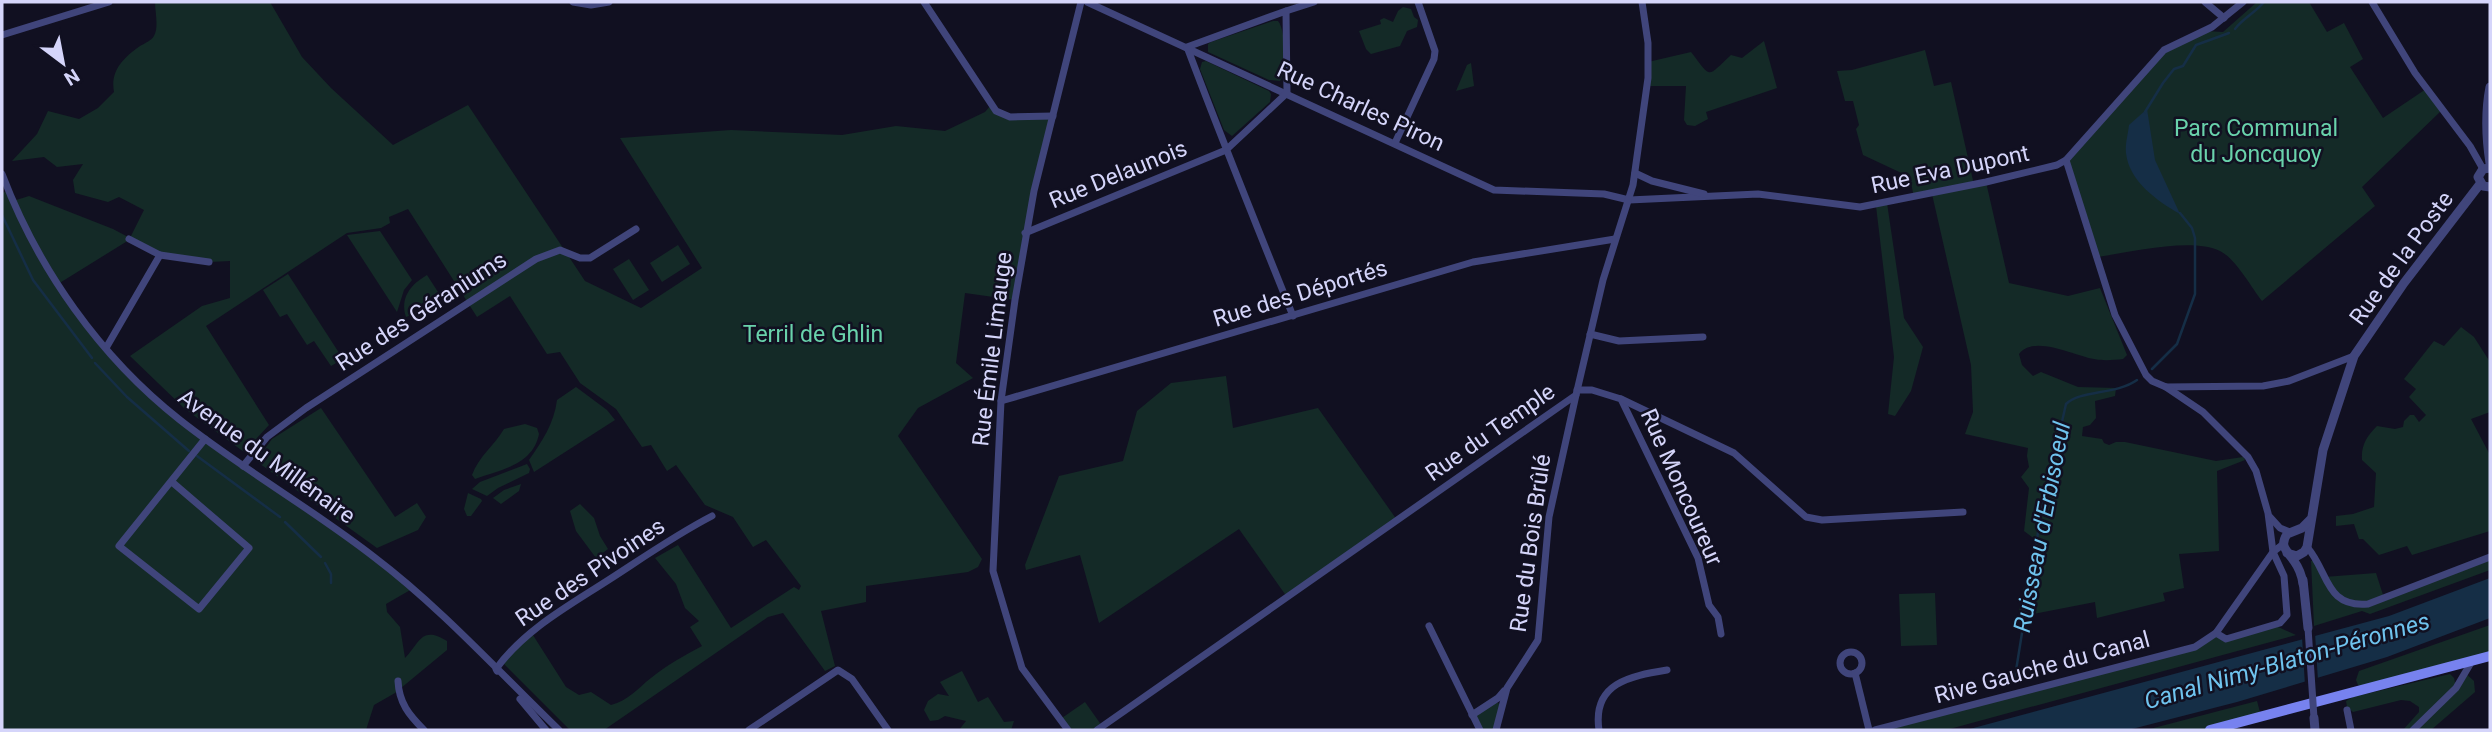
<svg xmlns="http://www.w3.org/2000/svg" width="2492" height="732" viewBox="0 0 2492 732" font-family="Roboto,sans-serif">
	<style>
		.green { fill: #142a27 }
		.water { fill: #152e46 }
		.pier { fill: #111021 }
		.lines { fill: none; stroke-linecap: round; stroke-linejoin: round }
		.stream { stroke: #152e46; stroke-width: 2.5 }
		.minor { stroke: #40457b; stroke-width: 7 }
		.tertiary { stroke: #40457b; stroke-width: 9 }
		.secondary { stroke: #7782ef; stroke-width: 10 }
		.minor-bridge { stroke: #40457b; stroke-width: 7 }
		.labels { text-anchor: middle; stroke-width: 5; stroke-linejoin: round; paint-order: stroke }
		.street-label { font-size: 23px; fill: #d5d5fa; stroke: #111021 }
		.park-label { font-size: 23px; fill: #69d2ab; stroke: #111021 }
		.water-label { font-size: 24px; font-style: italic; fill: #6fc3ee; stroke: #111021 }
	</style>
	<rect width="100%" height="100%" fill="#111021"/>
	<g class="green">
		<path d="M155,2H270L302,57L331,88L393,145L468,105L585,281L641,308L702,268L620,138L731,130L842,135L896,126L945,131L985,112L991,105L1001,115L1053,116L1034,191L1015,300L965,293L956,363L973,378L918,408L898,436L982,559L978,567L968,572L866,586V602L821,611L835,666L825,671L783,613L768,617L604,730H570L501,661L531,632L566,687L579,695L591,692L611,705C628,701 638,688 651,678C667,665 685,655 702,646L690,627L699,621L685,608L676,584L655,558L678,545L731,628L794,587L799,590L801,586L766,540L753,547L733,517L705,505L676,465L667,471L651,445L642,447L616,409L580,383L560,352L547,354L510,296L477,317L408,209L389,217L390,223L381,228L347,233L206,326L269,425L244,452L185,409L130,356L202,306L230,298V261L209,262L160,255L129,240L58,284L106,348L178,419L314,514L412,589L386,604L387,612L400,627L405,658C420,643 421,625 447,641V650L395,693L374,705L366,730H2V193L8,191L13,201L29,196L113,229L130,238L144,210L119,197L108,202L75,193L73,180L83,164L57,167L44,157L12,161L37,134L48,111L79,119L98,108L114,92C110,71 123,58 140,46C145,43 151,41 154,36C159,27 155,12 155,2Z"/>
		<path d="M2257,2H2309L2327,32L2344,23L2363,59L2350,67L2383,118L2426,89L2442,110L2362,187L2375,206L2262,301C2251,287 2236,259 2220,251C2190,237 2129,253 2096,257L2066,160L2164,50L2206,31L2223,32Z"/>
		<path d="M1403,7L1411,9L1414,17L1418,20L1417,27L1407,31L1400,46L1371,54L1366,49L1359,31L1381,24L1380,20L1384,18L1393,22L1398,11Z"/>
		<path d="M1273,21H1278C1286,30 1287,72 1280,81L1269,80L1208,52V44L1211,42Z"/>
		<path d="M1764,41L1777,88L1706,112L1708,119L1695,126L1687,125L1684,120L1686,86H1647L1648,62L1691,52C1712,79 1706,78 1731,55L1742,58Z"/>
		<path d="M1925,50L1934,86L1951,82L1974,185L1986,182L2009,283L2068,296L2100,288L2127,355L2123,359C2114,360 2103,361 2094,359C2075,356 2034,334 2019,354L2022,365L2033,376L2041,372L2078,387L2116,388L2115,396L2095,401L2096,418L2090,425L2083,427L2082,436L2102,439L2104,443L2109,445L2116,442H2125L2216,461L2243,457L2245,460L2217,471L2219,551L2179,554L2184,588L2163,593L2165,601L2097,618L2095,602L2018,617L2023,588L2029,585L2036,540L2024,531L2029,488L2021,477L2029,467L2027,456L2028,448L1965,434L1973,412L1971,365L1932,194L1914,198L1910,177L1863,155L1856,129L1859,125L1853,101H1845L1837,71L1852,70Z"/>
		<path d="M1206,61L1269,91L1271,94L1270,102L1232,136L1224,130L1200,69L1202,62Z"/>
		<path d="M1471,63L1474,86L1456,91L1467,65Z"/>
		<path d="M1887,203L1904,318L1923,347L1911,391L1895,416L1888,414L1894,357L1876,206Z"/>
		<path d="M380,231L412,280L404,290L397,312L347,235Z"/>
		<path d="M678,245L690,264L662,282L650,263Z"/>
		<path d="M629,259L649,290L633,300L613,269Z"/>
		<path d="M288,274L343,359L331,366L314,341L307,345L287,314L280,317L263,290Z"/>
		<path d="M427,275L438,292L413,310L414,314L406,317C400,298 410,285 427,275Z"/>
		<path d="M2461,327L2474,337L2490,362V412L2471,419L2490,455V531L2412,555L2407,546L2379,555L2363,539H2359L2354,524L2336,526V516L2353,514L2374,507L2376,473L2362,460C2361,445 2367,436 2377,426L2395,429L2403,427L2404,421L2410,415H2414L2419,422L2426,415L2409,397L2416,389L2404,379L2434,341L2444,346Z"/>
		<path d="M1226,376L1233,428L1318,408L1397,520L1287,597L1239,529L1099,623L1080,555L1026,570L1025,565L1059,476L1123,461L1137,411L1171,383Z"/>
		<path d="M576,387L607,410L615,420L534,472L529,460C542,441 554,424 557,400Z"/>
		<path d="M321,408L395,517L417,503L426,517L418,530L377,548L256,461L272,439Z"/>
		<path d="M525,424L537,428L539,434C533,465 500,470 475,479L472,475C479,456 494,446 504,429Z"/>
		<path d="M527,464L530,469L529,473L498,488L487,496L472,489L480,482Z"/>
		<path d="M521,484L519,491L501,504L493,498L504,490Z"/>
		<path d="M468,493L481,499L482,501L471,516H467L464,509Z"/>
		<path d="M580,504L594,518L600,536L608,549L596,558L576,531L570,511Z"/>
		<path d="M2490,557V570L2370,614L2362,611L2314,626L2311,561L2317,560L2324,577L2376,573L2384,598Z"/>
		<path d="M1935,593L1937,645L1901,646L1899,594Z"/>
		<path d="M2490,625V656L2367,688L2358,685L2356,680L2359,671Z"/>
		<path d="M2276,626L2296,635L1946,730H1875L2195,647L2216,634L2222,638Z"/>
		<path d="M962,671L978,702L988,697L1004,722L1014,721L1011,730H959L966,721L945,716L938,720L930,721L924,710L928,701L938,694L949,696L940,682Z"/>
		<path d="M2465,673L2474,681L2475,692L2431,730H2403L2419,712V707L2410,701L2401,700L2353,712L2347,707L2346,701L2353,697L2450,674L2454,678L2456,687Z"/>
		<path d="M1495,701L1501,705L1496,730H1480L1472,715Z"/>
		<path d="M2257,701L2261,716L2210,730H2146Z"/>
		<path d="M1085,702L1102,726L1097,730H1068L1059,720Z"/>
	</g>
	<g class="water">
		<path d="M2147,109L2155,160L2180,214C2157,201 2129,181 2126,153C2125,144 2128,134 2129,125Z"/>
		<path d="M2490,578V618L2387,657L2237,702L2128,730H1966L2389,616Z"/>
	</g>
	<path class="pier" d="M2315,633L2318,681L2305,685L2302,637Z"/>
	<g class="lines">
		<g class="stream">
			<path d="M2235,29C2243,18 2255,13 2264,2"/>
			<path d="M2145,112L2163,83L2174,69L2183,66L2196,45L2229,33"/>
			<path d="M2,215L33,280L92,358"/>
			<path d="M95,363L127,397L189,451"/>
			<path d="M2152,369L2177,344L2195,294V238L2192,228L2180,213"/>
			<path d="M197,456L280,517"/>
			<path d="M285,522L321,557"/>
			<path d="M325,563L331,574V583"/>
			<path d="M2014,683L2041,514L2066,404C2080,390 2116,395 2137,380"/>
		</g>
		<g class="minor">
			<path d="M573,2L591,5L609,2"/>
			<path d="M924,2L996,111L1010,117L1053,116"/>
			<path d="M1087,2L1494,190L1604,194L1629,200L1758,194L1860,207L1986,182L2057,165L2066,160L2164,50L2212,27L2243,2"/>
			<path d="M2205,2L2224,18"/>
			<path d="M2372,2L2415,73L2470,146L2483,169"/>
			<path d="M1286,11L1314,2"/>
			<path d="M2,35L109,2"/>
			<path d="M1395,143L1434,59L1435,51L1418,2"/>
			<path d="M2066,160L2115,315L2146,375L2152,381L2166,387L2263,386L2289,381L2354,356"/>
			<path d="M1635,173L1652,181L1704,194"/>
			<path d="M2,174C38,269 100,357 180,420C242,469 311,508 374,557C440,607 499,672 559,730"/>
			<path d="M1025,233L1226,150L1287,93L1286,11L1187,47C1221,137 1257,227 1293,316"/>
			<path d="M160,255L209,262"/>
			<path d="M1590,334L1619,341L1703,337"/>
			<path d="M106,348L160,255L129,239"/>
			<path d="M2166,387L2203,412L2248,457L2256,471L2268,513L2273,552L2284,576L2287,615L2280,623L2226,639L2216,633"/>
			<path d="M1577,390H1592L1621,399L1698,558L1709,605L1718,617L1721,634"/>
			<path d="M1621,399L1734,453L1806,517L1822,520L1963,512"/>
			<path d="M1001,401L1473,262L1615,239"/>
			<path d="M243,466L267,437L306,408L536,259L560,250L580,258H590L636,229"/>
			<path d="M172,482L249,548L199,609L119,546L205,439"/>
			<path d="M2270,517L2280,528L2290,532"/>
			<path d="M2307,547C2329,572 2325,608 2368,604L2490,557"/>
			<path d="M1429,626L1480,730"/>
			<circle cx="1851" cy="663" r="11"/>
			<path d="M497,671L496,669C525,629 570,605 610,579C644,557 677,534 712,516"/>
			<path d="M1855,673L1869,730"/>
			<path d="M398,681C399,703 409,715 424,730"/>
			<path d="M520,699L546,730"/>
			<path d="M2347,710L2351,730"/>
			<path d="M1472,715L1498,698L1504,691"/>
			<path d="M749,730L838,670L852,679L888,730"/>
			<path d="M1068,730L1022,668L993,571L1001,401L1015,300L1034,191L1081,2"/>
			<path d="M1097,730L1576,395L1603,280L1633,185L1648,78V43L1642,2"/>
			<path d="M1496,730L1507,688L1538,640L1549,517L1576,395"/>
			<path d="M1599,730C1592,683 1630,676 1667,670"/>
			<path d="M1875,730L2195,647L2216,633L2273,552L2282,545"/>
			<path d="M2413,730L2456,688L2472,661"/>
		</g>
		<g class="tertiary">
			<path d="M2490,87C2485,113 2486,137 2490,163"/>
			<path d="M2490,168L2483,169L2478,177L2483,186L2490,187"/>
			<path d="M2287,553L2297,556L2304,552L2307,547L2323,450L2354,356L2404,283L2480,184"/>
			<path d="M2303,580L2308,628"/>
			<path d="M2303,584C2302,576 2299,568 2294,561C2287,550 2279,547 2287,534L2302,528L2310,520"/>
			<path d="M2314,718L2315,730"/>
		</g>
		<path class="secondary" d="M2210,730L2490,656"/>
		<path class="minor-bridge" d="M2308,628L2314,718"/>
	</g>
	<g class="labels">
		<g class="street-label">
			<text transform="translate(1361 106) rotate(25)" y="8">Rue Charles Piron</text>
			<text transform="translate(1950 169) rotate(-12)" y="8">Rue Eva Dupont</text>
			<text transform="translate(1118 174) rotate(-22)" y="8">Rue Delaunois</text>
			<text transform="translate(2401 258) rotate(-54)" y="8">Rue de la Poste</text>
			<text transform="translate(1300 293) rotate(-17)" y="8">Rue des Déportés</text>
			<text transform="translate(421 311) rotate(-33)" y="8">Rue des Géraniums</text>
			<text transform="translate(992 349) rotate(-83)" y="8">Rue Émile Limauge</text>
			<text transform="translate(1490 432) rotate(-35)" y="8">Rue du Temple</text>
			<text transform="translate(267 456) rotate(36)" y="8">Avenue du Millénaire</text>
			<text transform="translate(1682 487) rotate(66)" y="8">Rue Moncoureur</text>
			<text transform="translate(1530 543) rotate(-82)" y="8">Rue du Bois Brûlé</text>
			<text transform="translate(590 572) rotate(-34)" y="8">Rue des Pivoines</text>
			<text transform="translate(2042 667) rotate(-15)" y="8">Rive Gauche du Canal</text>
		</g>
		<g class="park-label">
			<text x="2256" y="136">Parc Communal<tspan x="2256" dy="26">du Joncquoy</tspan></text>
			<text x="813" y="342">Terril de Ghlin</text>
		</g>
		<g class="water-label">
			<text transform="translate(2042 527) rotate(-79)" y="8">Ruisseau d'Erbisoeul</text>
			<text transform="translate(2287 661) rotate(-16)" y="8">Canal Nimy-Blaton-Péronnes</text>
		</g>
	</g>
	<rect width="2492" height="732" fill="none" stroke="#d5d5fa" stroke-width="7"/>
	<g transform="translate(63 63) rotate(148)" stroke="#111021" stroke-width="5" paint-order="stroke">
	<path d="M0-5L12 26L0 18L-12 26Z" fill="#d5d5fa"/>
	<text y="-10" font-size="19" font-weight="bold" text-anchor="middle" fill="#d5d5fa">N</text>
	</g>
</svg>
